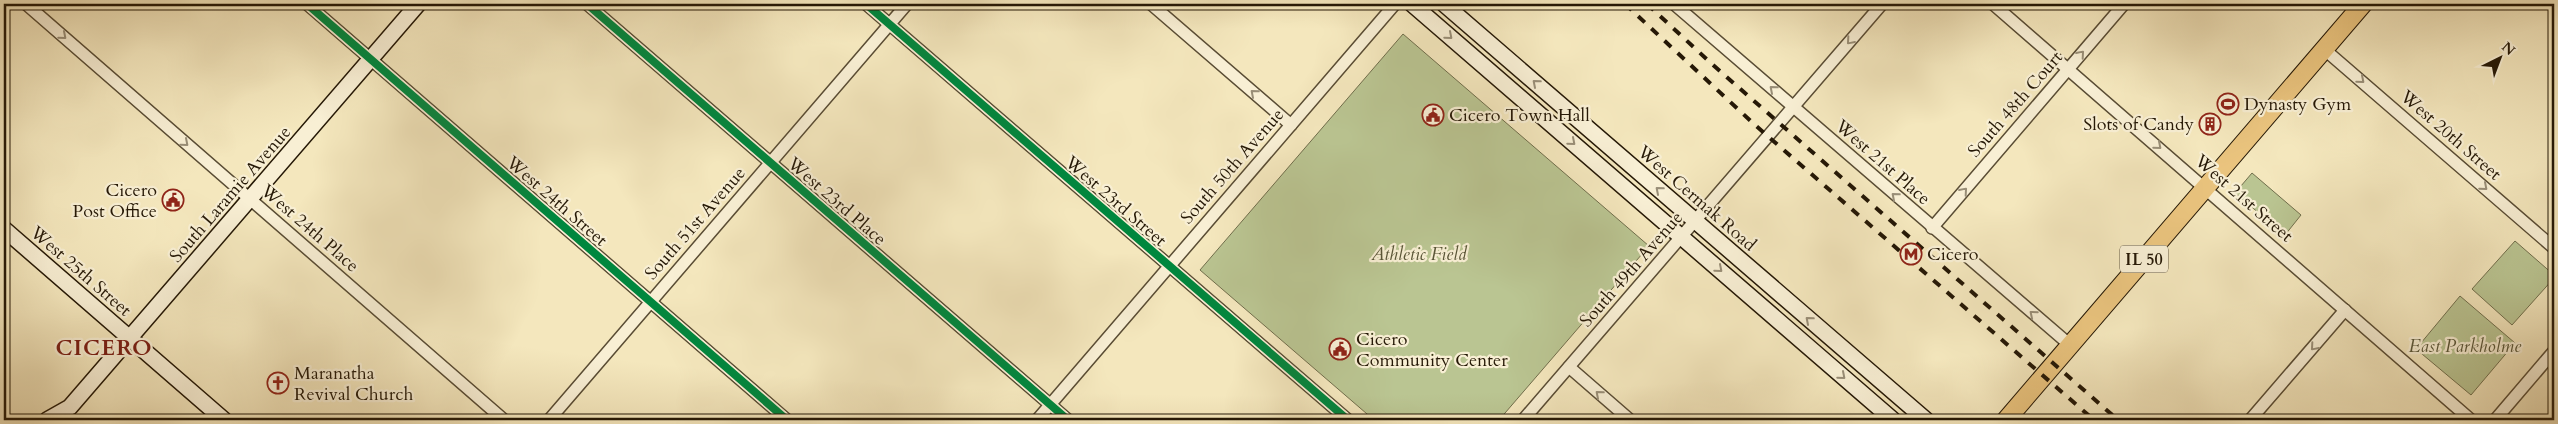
<svg xmlns="http://www.w3.org/2000/svg" width="2558" height="424" viewBox="0 0 2558 424" font-family="Cardo,serif">
	<style>
		.green { fill: #bac592; stroke: #706e4c }
		.lines { fill: none; stroke-linecap: round; stroke-linejoin: round }
		.street-casing { stroke: #594c34; stroke-width: 14 }
		.secondary-casing { stroke: #251806; stroke-width: 18 }
		.primary-casing { stroke: #251806; stroke-width: 20 }
		.street { stroke: #f8efd4; stroke-width: 11 }
		.secondary { stroke: #f8efd4; stroke-width: 15 }
		.primary { stroke: #eac47e; stroke-width: 18 }
		.rail { stroke: #251806; stroke-width: 4; stroke-dasharray: 9 9; stroke-linecap: butt }
		.cycleway-casing { stroke: #f8efd4; stroke-width: 11 }
		.cycleway { stroke: #00873e; stroke-width: 8 }
		.oneway { stroke: #998e77 }
		.labels { text-anchor: middle; stroke-width: 4.5; stroke-linejoin: round; paint-order: stroke }
		.shield { fill: #f8efd4; stroke: #645844; stroke-width: 1 }
		.shield-label { font-size: 16px; font-weight: bold; fill: #251806 }
		.street-label { font-size: 18px; fill: #251806; stroke: #f8efd4 }
		.poi-label { font-size: 18px; fill: #251806; stroke: #f8efd4; text-anchor: start }
		.park-label { font-size: 18px; font-style: italic; fill: #595537; stroke: #f8efd4 }
		.district-label { font-size: 22px; font-weight: bold; letter-spacing: 1px; fill: #7a1f14; stroke: #f8efd4 }
	</style>
	<rect width="100%" height="100%" fill="#f4e7bd"/>
	<filter id="stains"><feTurbulence type="fractalNoise" baseFrequency=".004" numOctaves="4"/><feColorMatrix values="0 0 0 0 .2 0 0 0 0 .09 0 0 0 0 .02 0 0 0 .5 -.17"/></filter>
	<radialGradient id="worn" r=".72"><stop offset=".6" stop-color="#630" stop-opacity="0"/><stop offset="1" stop-color="#630" stop-opacity=".3"/></radialGradient>
	<g class="green">
		<path d="M1403,34L1649,246L1499,420H1374L1200,270Z"/>
		<path d="M2252,173L2301,215L2285,235L2235,193Z"/>
		<path d="M2515,241L2554,275V278L2512,325L2472,289Z"/>
		<path d="M2460,296L2515,343L2471,395L2416,349Z"/>
	</g>
	<g class="lines">
		<g class="street-casing">
			<g id="street">
				<path d="M26,4L504,420"/>
				<path d="M307,4L787,420"/>
				<path d="M587,4L1068,420"/>
				<path d="M866,4L1348,420"/>
				<path d="M1151,4L1291,125"/>
				<path d="M1674,4L2070,345"/>
				<path d="M1993,4L2471,420"/>
				<path d="M2552,4L2554,6"/>
				<path d="M2324,49L2554,248"/>
				<path d="M1932,228L2124,4"/>
				<path d="M1569,367L1630,420"/>
				<path d="M549,420L907,4"/>
				<path d="M1037,420L1395,4"/>
				<path d="M1523,420L1882,4"/>
				<path d="M2250,420L2345,310"/>
				<path d="M2495,420L2554,351"/>
			</g>
		</g>
		<g class="secondary-casing">
			<g id="secondary">
				<path d="M1412,4L1893,420"/>
				<path d="M1444,4L1926,420"/>
				<path d="M4,229L224,420"/>
				<path d="M47,420L70,407L418,4"/>
			</g>
		</g>
		<g class="primary-casing">
			<path id="primary" d="M2006,420L2363,4"/>
		</g>
		<use href="#street" class="street"/>
		<use href="#secondary" class="secondary"/>
		<use href="#primary" class="primary"/>
		<g class="rail">
			<path d="M1625,4L1755,125L2094,420"/>
			<path d="M1647,4L1713,65L2118,420"/>
		</g>
		<g class="cycleway-casing">
			<g id="cycleway">
				<path d="M307,4L787,420"/>
				<path d="M587,4L1068,420"/>
				<path d="M866,4L1348,420"/>
			</g>
		</g>
		<use href="#cycleway" class="cycleway"/>
	</g>
	<defs><path id="oneway-chevron" d="M-2-3.5L2.5 0L-2 3.5" fill="none" stroke-width="1.6" stroke-linecap="round" stroke-linejoin="round" transform="scale(1.25)"/></defs>
	<g class="oneway">
		<use href="#oneway-chevron" transform="translate(63 36) rotate(41)"/>
		<use href="#oneway-chevron" transform="translate(1449 36) rotate(41)"/>
		<use href="#oneway-chevron" transform="translate(1850 41) rotate(131)"/>
		<use href="#oneway-chevron" transform="translate(2081 54) rotate(-49)"/>
		<use href="#oneway-chevron" transform="translate(2361 80) rotate(41)"/>
		<use href="#oneway-chevron" transform="translate(1536 83) rotate(-139)"/>
		<use href="#oneway-chevron" transform="translate(1773 89) rotate(-139)"/>
		<use href="#oneway-chevron" transform="translate(1254 93) rotate(-139)"/>
		<use href="#oneway-chevron" transform="translate(1572 142) rotate(41)"/>
		<use href="#oneway-chevron" transform="translate(185 143) rotate(41)"/>
		<use href="#oneway-chevron" transform="translate(2158 146) rotate(41)"/>
		<use href="#oneway-chevron" transform="translate(2484 187) rotate(41)"/>
		<use href="#oneway-chevron" transform="translate(1659 190) rotate(-139)"/>
		<use href="#oneway-chevron" transform="translate(1964 191) rotate(-49)"/>
		<use href="#oneway-chevron" transform="translate(1895 196) rotate(-139)"/>
		<use href="#oneway-chevron" transform="translate(1719 269) rotate(41)"/>
		<use href="#oneway-chevron" transform="translate(2033 314) rotate(-140)"/>
		<use href="#oneway-chevron" transform="translate(1809 320) rotate(-139)"/>
		<use href="#oneway-chevron" transform="translate(2314 347) rotate(131)"/>
		<use href="#oneway-chevron" transform="translate(1842 376) rotate(41)"/>
		<use href="#oneway-chevron" transform="translate(1599 394) rotate(-139)"/>
	</g>
	<defs>
		<g id="stadium-ring" transform="scale(1.125)"><circle r="9.5" fill="#f8efd4" stroke="#8f2418" stroke-width="1.5"/><path d="M0-5a6.5 5 0 1 0 0 10a6.5 5 0 1 0 0-10ZM-3.5-1.8h7v3.6h-7Z" fill="#8f2418"/></g>
		<g id="civic-ring" transform="scale(1.125)"><circle r="9.5" fill="#f8efd4" stroke="#8f2418" stroke-width="1.5"/><path d="M-.6-6.5H3V-4.5H.6V-3L4-1V1h2V6H-6V1h2V-1L-.6-3ZM-1.2 2.5V6h2.4V2.5Z" fill="#8f2418"/></g>
		<g id="building-ring" transform="scale(1.125)"><circle r="9.5" fill="#f8efd4" stroke="#8f2418" stroke-width="1.5"/><path d="M-4-6H4V6H1V3H-1V6H-4ZM-2.5-4.3h1.7v1.8h-1.7ZM.8-4.3h1.7v1.8H.8ZM-2.5-1h1.7V.8h-1.7ZM.8-1h1.7V.8H.8Z" fill="#8f2418"/></g>
		<g id="metro-ring" transform="scale(1.125)"><circle r="9.5" fill="#f8efd4" stroke="#8f2418" stroke-width="1.5"/><path d="M-5.5 5V-5H-3L0 0L3-5H5.5V5H3V-.5L0 4L-3-.5V5Z" fill="#8f2418"/></g>
		<g id="church-ring" transform="scale(1.125)"><circle r="9.5" fill="#f8efd4" stroke="#8f2418" stroke-width="1.5"/><path d="M-1.2-6h2.4v3.5h3.3v2.4h-3.3V6h-2.4V-.1h-3.3v-2.4h3.3Z" fill="#8f2418"/></g>
	</defs>
	<g fill-rule="evenodd">
		<use href="#stadium-ring" x="2228" y="104"/>
		<use href="#civic-ring" x="1433" y="115"/>
		<use href="#building-ring" x="2210" y="124"/>
		<use href="#civic-ring" x="173" y="200"/>
		<use href="#metro-ring" x="1911" y="254"/>
		<use href="#civic-ring" x="1340" y="349"/>
		<use href="#church-ring" x="278" y="383"/>
	</g>
	<g class="labels">
		<rect class="shield" x="2120" y="245.5" width="48" height="27" rx="4"/>
		<g class="shield-label">
			<text x="2144" y="265">IL 50</text>
		</g>
		<g class="street-label">
			<text transform="translate(2015 104) rotate(-49)" y="6">South 48th Court</text>
			<text transform="translate(2451 135) rotate(41)" y="6">West 20th Street</text>
			<text transform="translate(1883 162) rotate(41)" y="6">West 21st Place</text>
			<text transform="translate(1232 166) rotate(-49)" y="6">South 50th Avenue</text>
			<text transform="translate(230 194) rotate(-49)" y="6">South Laramie Avenue</text>
			<text transform="translate(1697 198) rotate(41)" y="6">West Cermak Road</text>
			<text transform="translate(2244 198) rotate(41)" y="6">West 21st Street</text>
			<text transform="translate(557 201) rotate(41)" y="6">West 24th Street</text>
			<text transform="translate(837 201) rotate(41)" y="6">West 23rd Place</text>
			<text transform="translate(1116 201) rotate(41)" y="6">West 23rd Street</text>
			<text transform="translate(695 223) rotate(-49)" y="6">South 51st Avenue</text>
			<text transform="translate(310 228) rotate(41)" y="6">West 24th Place</text>
			<text transform="translate(1631 269) rotate(-49)" y="6">South 49th Avenue</text>
			<text transform="translate(81 271) rotate(41)" y="6">West 25th Street</text>
		</g>
		<g class="poi-label">
			<text x="2244" y="110">Dynasty Gym</text>
			<text x="1449" y="121">Cicero Town Hall</text>
			<text x="2194" y="130" text-anchor="end">Slots of Candy</text>
			<text x="157" y="196" text-anchor="end">Cicero<tspan x="157" dy="21">Post Office</tspan></text>
			<text x="1927" y="260">Cicero</text>
			<text x="1356" y="345">Cicero<tspan x="1356" dy="21">Community Center</tspan></text>
			<text x="294" y="379">Maranatha<tspan x="294" dy="21">Revival Church</tspan></text>
		</g>
		<g class="park-label">
			<text x="1419" y="260">Athletic Field</text>
			<text x="2465" y="352">East Parkholme</text>
		</g>
		<g class="district-label">
			<text x="104" y="355">CICERO</text>
		</g>
	</g>
	<rect width="2558" height="424" fill="none" stroke="#f4e7bd" stroke-width="20"/>
	<rect x="5" y="5" width="2548" height="414" fill="none" stroke="#251806" stroke-width="2.5"/>
	<rect x="10" y="10" width="2538" height="404" fill="none" stroke="#251806"/>
	<g transform="translate(2500 58) rotate(42)" stroke="#f8efd4" stroke-width="4" paint-order="stroke">
	<path d="M0-4L9 19L0 12L-9 19Z" fill="#251806"/>
	<text y="-8" font-size="14" font-weight="bold" text-anchor="middle" fill="#251806">N</text>
	</g>
	<rect width="100%" height="100%" filter="url(#stains)"/>
	<rect width="100%" height="100%" fill="url(#worn)"/>
</svg>
